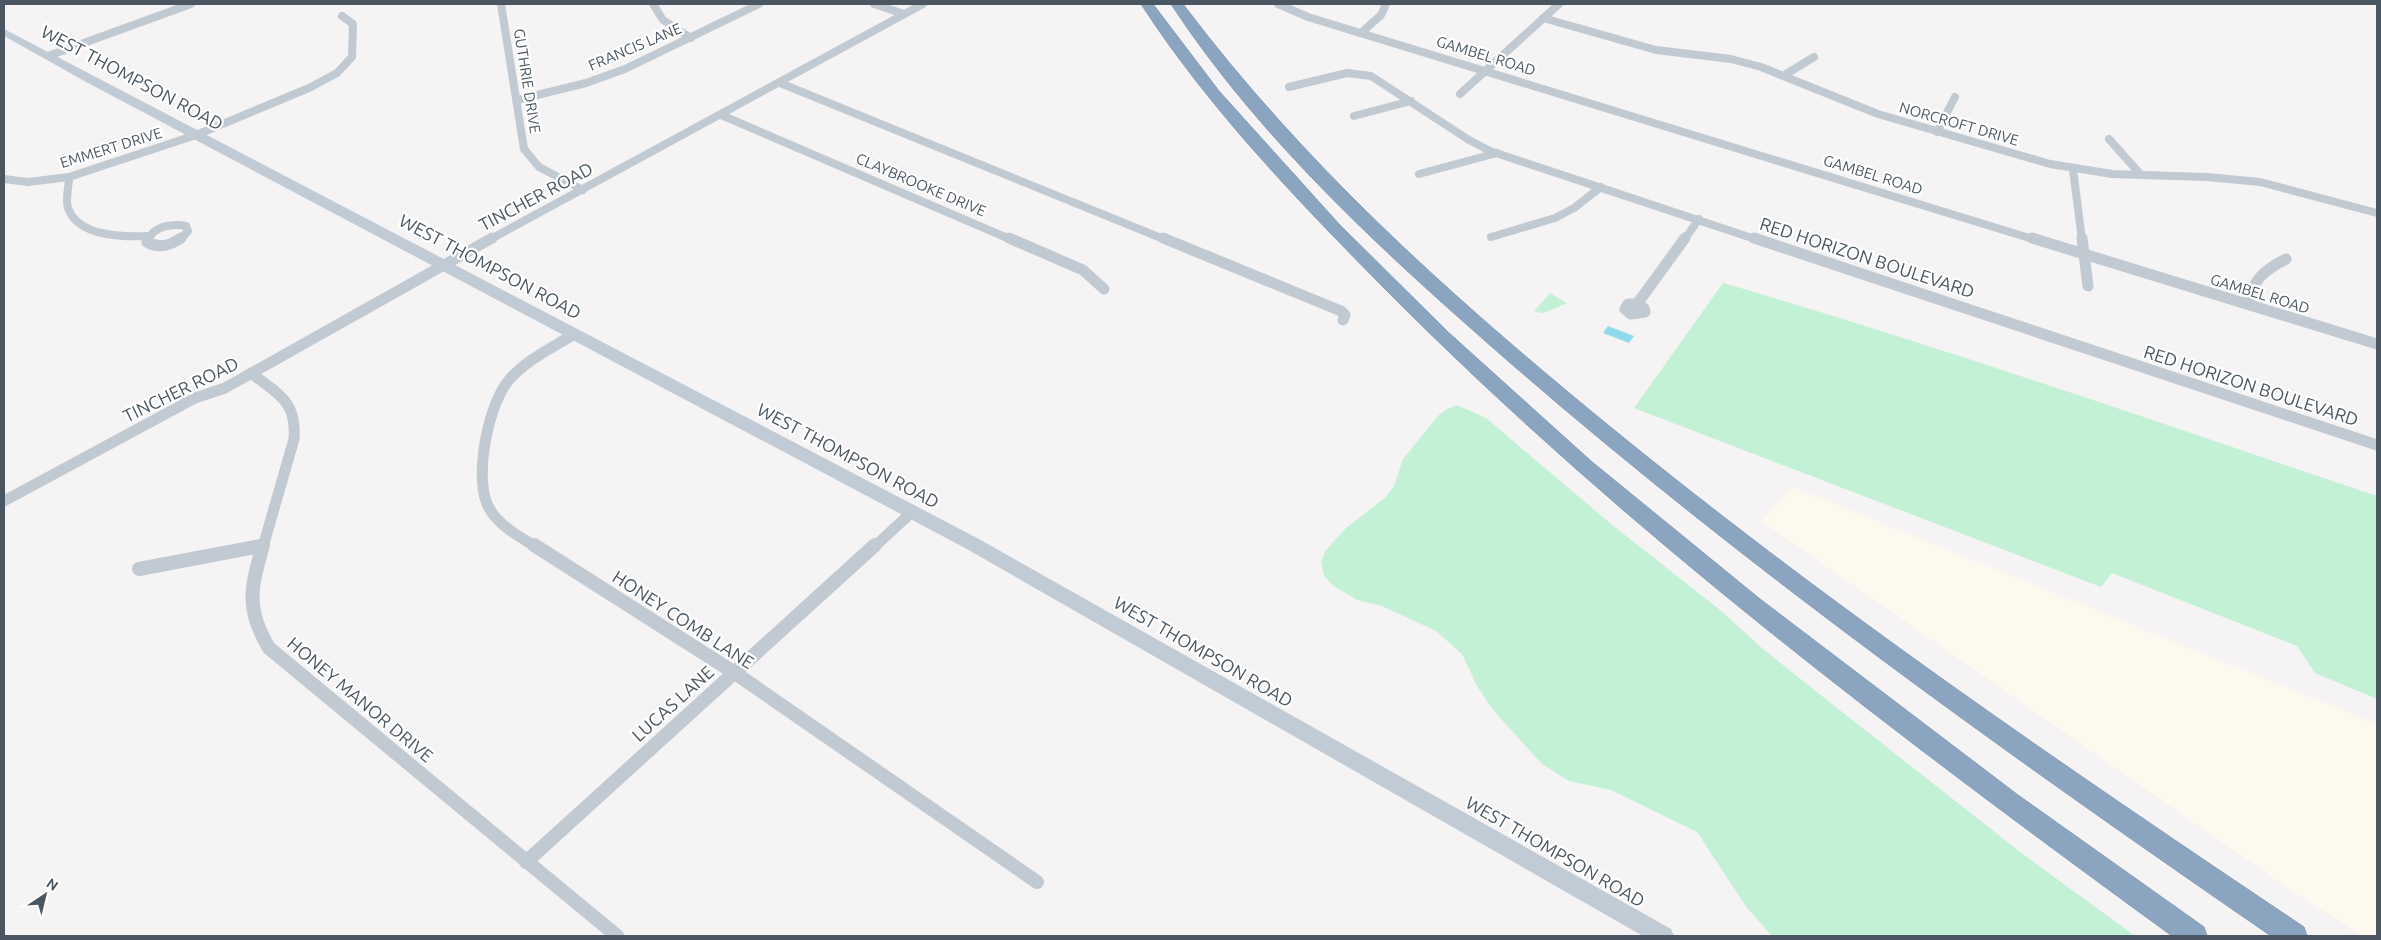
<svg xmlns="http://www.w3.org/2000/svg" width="2381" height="940" viewBox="0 0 2381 940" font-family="Ubuntu,sans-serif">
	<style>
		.commercial { fill: #fdf9ef }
		.green { fill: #c3f1d5 }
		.water { fill: #90daee }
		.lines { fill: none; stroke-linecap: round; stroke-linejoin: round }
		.motorway-casing { stroke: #7690ad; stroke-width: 1 }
		.minor-far2 { stroke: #c1cad2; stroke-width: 8 }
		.minor-far1 { stroke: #c1cad2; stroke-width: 11 }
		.minor { stroke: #c1cad2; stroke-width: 14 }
		.secondary { fill: #c1cbd6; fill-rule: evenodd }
		.motorway { fill: #8ba5c1; fill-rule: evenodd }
		.labels { text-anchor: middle; stroke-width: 4.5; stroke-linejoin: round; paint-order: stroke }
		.far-street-label { font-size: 15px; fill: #4a5661; stroke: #fff }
		.street-label { font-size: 18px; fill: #4a5661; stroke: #fff }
	</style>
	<rect width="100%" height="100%" fill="#f5f3f3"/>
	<path class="commercial" d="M1793,487L2377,724V936H2364L2299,896L1761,521Z"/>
	<g class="green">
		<path d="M1723,283C1943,347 2160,423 2377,496V699L2315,673L2297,646L2112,573L2101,587L1634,408Z"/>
		<path d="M1550,293L1567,303L1544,313L1535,312V310Z"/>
		<path d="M1457,405L1486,418L1611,524L1720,610L1763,649L1832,704L2024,855L2135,936H1772L1747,908L1697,832L1611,790L1569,781L1542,764L1493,710L1477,686L1462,654L1436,631L1382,606L1357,600L1332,585L1324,576L1321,562L1326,550L1346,528L1386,497L1394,486L1403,459L1439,415L1447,409Z"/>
	</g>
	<path class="water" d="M1608,326L1634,336L1629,343L1603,333Z"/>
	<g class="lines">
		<g class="motorway-casing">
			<g id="motorway">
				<path d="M1141,4H1153L1219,91L1339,224L1448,332L1591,461L1760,599L2018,795L2204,927L2207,936H2172C1899,737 1626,532 1387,291C1299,202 1209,109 1141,4Z"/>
				<path d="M1171,4H1183C1303,163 1444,290 1597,416C1822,601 2062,765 2304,927L2307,936H2271C2011,757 1754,574 1515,367C1392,260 1261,142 1171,4Z"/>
			</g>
		</g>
		<g class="minor-far2">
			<path d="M501,4L524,149L539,167L583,190"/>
			<path d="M653,4L663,20L691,38"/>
			<path d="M874,4L904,14"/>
			<path d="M1278,4L1308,17L2036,240"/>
			<path d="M1543,18L1656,50L1731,59L1761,67L1878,114L2050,164L2112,174L2207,177L2260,182L2377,213"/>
			<path d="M1361,33L1381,15L1386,4"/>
			<path d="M48,56L191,4"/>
			<path d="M1783,76L1814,57"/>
			<path d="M780,83L1166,240"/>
			<path d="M1289,87L1347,73L1371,76L1469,140L1490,151L1758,240"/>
			<path d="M1460,94L1559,4"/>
			<path d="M517,100L586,83L625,69L759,4"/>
			<path d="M721,115L1012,240"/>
			<path d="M1354,116L1411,101"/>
			<path d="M1937,132L1955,97"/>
			<path d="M2109,139L2141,175"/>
			<path d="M2073,169L2082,240"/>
			<path d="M1419,174L1497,153"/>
			<path d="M69,177C69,187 65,199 68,208C78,237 123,237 148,236"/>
			<path d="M4,179L28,182L69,177L196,135L309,88L337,73L352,57L353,24L342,16"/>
			<path d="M1491,237L1555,218L1574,208L1601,187"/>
			<path d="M148,240C154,226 172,223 186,226L188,231L180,240"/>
			<path d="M489,240L923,4"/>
			<path d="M1684,240L1699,219"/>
		</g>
		<g class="minor-far1">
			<path d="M148,238L147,242C158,249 171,245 181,238"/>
			<path d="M1009,238L1083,270L1104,289"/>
			<path d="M1163,238L1341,311L1345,315L1343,320"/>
			<path d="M1754,238L2377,445"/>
			<path d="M2032,238L2377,344"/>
			<path d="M2082,238L2088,286"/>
			<path d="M1628,304H1637L1644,308L1645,312L1631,314L1625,309Z"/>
			<path d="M1637,304L1685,238"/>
			<path d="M2247,304C2253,280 2264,270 2286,259"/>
			<path d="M251,373C278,394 297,401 294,439L263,547"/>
			<path d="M4,501L195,398L225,388L492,238"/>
			<path d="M257,547L261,546"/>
			<path d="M536,547C519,536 499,526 489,508C473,480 488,404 509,380C526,360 552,348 574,334"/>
			<path d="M874,547L912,512"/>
		</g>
		<g class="minor">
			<path d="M263,545C251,588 245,608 269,648L617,936"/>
			<path d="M534,545L735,673L1037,882"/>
			<path d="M139,569L261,546"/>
			<path d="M526,862L875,545"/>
		</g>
		<path class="secondary" d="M4,29L977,538L1671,929L1674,936H1643L965,548L88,83L4,36Z"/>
		<use href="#motorway" class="motorway"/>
	</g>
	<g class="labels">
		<g class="far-street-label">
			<text transform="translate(635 47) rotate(-23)" y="5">FRANCIS LANE</text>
			<text transform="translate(1486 56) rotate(17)" y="5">GAMBEL ROAD</text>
			<text transform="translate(527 81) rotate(81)" y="5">GUTHRIE DRIVE</text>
			<text transform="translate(1959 124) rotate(16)" y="5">NORCROFT DRIVE</text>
			<text transform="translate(111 148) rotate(-17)" y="5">EMMERT DRIVE</text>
			<text transform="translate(1873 175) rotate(17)" y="5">GAMBEL ROAD</text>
			<text transform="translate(921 185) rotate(23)" y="5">CLAYBROOKE DRIVE</text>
			<text transform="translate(2260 294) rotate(17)" y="5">GAMBEL ROAD</text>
		</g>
		<g class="street-label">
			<text transform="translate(132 78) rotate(28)" y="6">WEST THOMPSON ROAD</text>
			<text transform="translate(536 197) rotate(-28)" y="6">TINCHER ROAD</text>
			<text transform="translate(1867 258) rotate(18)" y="6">RED HORIZON BOULEVARD</text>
			<text transform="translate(490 267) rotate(28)" y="6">WEST THOMPSON ROAD</text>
			<text transform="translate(2251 386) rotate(18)" y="6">RED HORIZON BOULEVARD</text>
			<text transform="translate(181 390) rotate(-26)" y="6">TINCHER ROAD</text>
			<text transform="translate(848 456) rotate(28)" y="6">WEST THOMPSON ROAD</text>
			<text transform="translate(683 620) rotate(33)" y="6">HONEY COMB LANE</text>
			<text transform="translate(1203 652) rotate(30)" y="6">WEST THOMPSON ROAD</text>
			<text transform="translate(360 700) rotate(40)" y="6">HONEY MANOR DRIVE</text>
			<text transform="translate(673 704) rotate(-42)" y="6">LUCAS LANE</text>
			<text transform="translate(1555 852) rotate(30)" y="6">WEST THOMPSON ROAD</text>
		</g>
	</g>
	<rect width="2381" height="940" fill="none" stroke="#4a5661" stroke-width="10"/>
	<g transform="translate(45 895) rotate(35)" stroke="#ffffff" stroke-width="4" paint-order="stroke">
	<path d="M0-4L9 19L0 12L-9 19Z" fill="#4a5661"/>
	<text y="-8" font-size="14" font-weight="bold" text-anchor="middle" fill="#4a5661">N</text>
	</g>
</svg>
